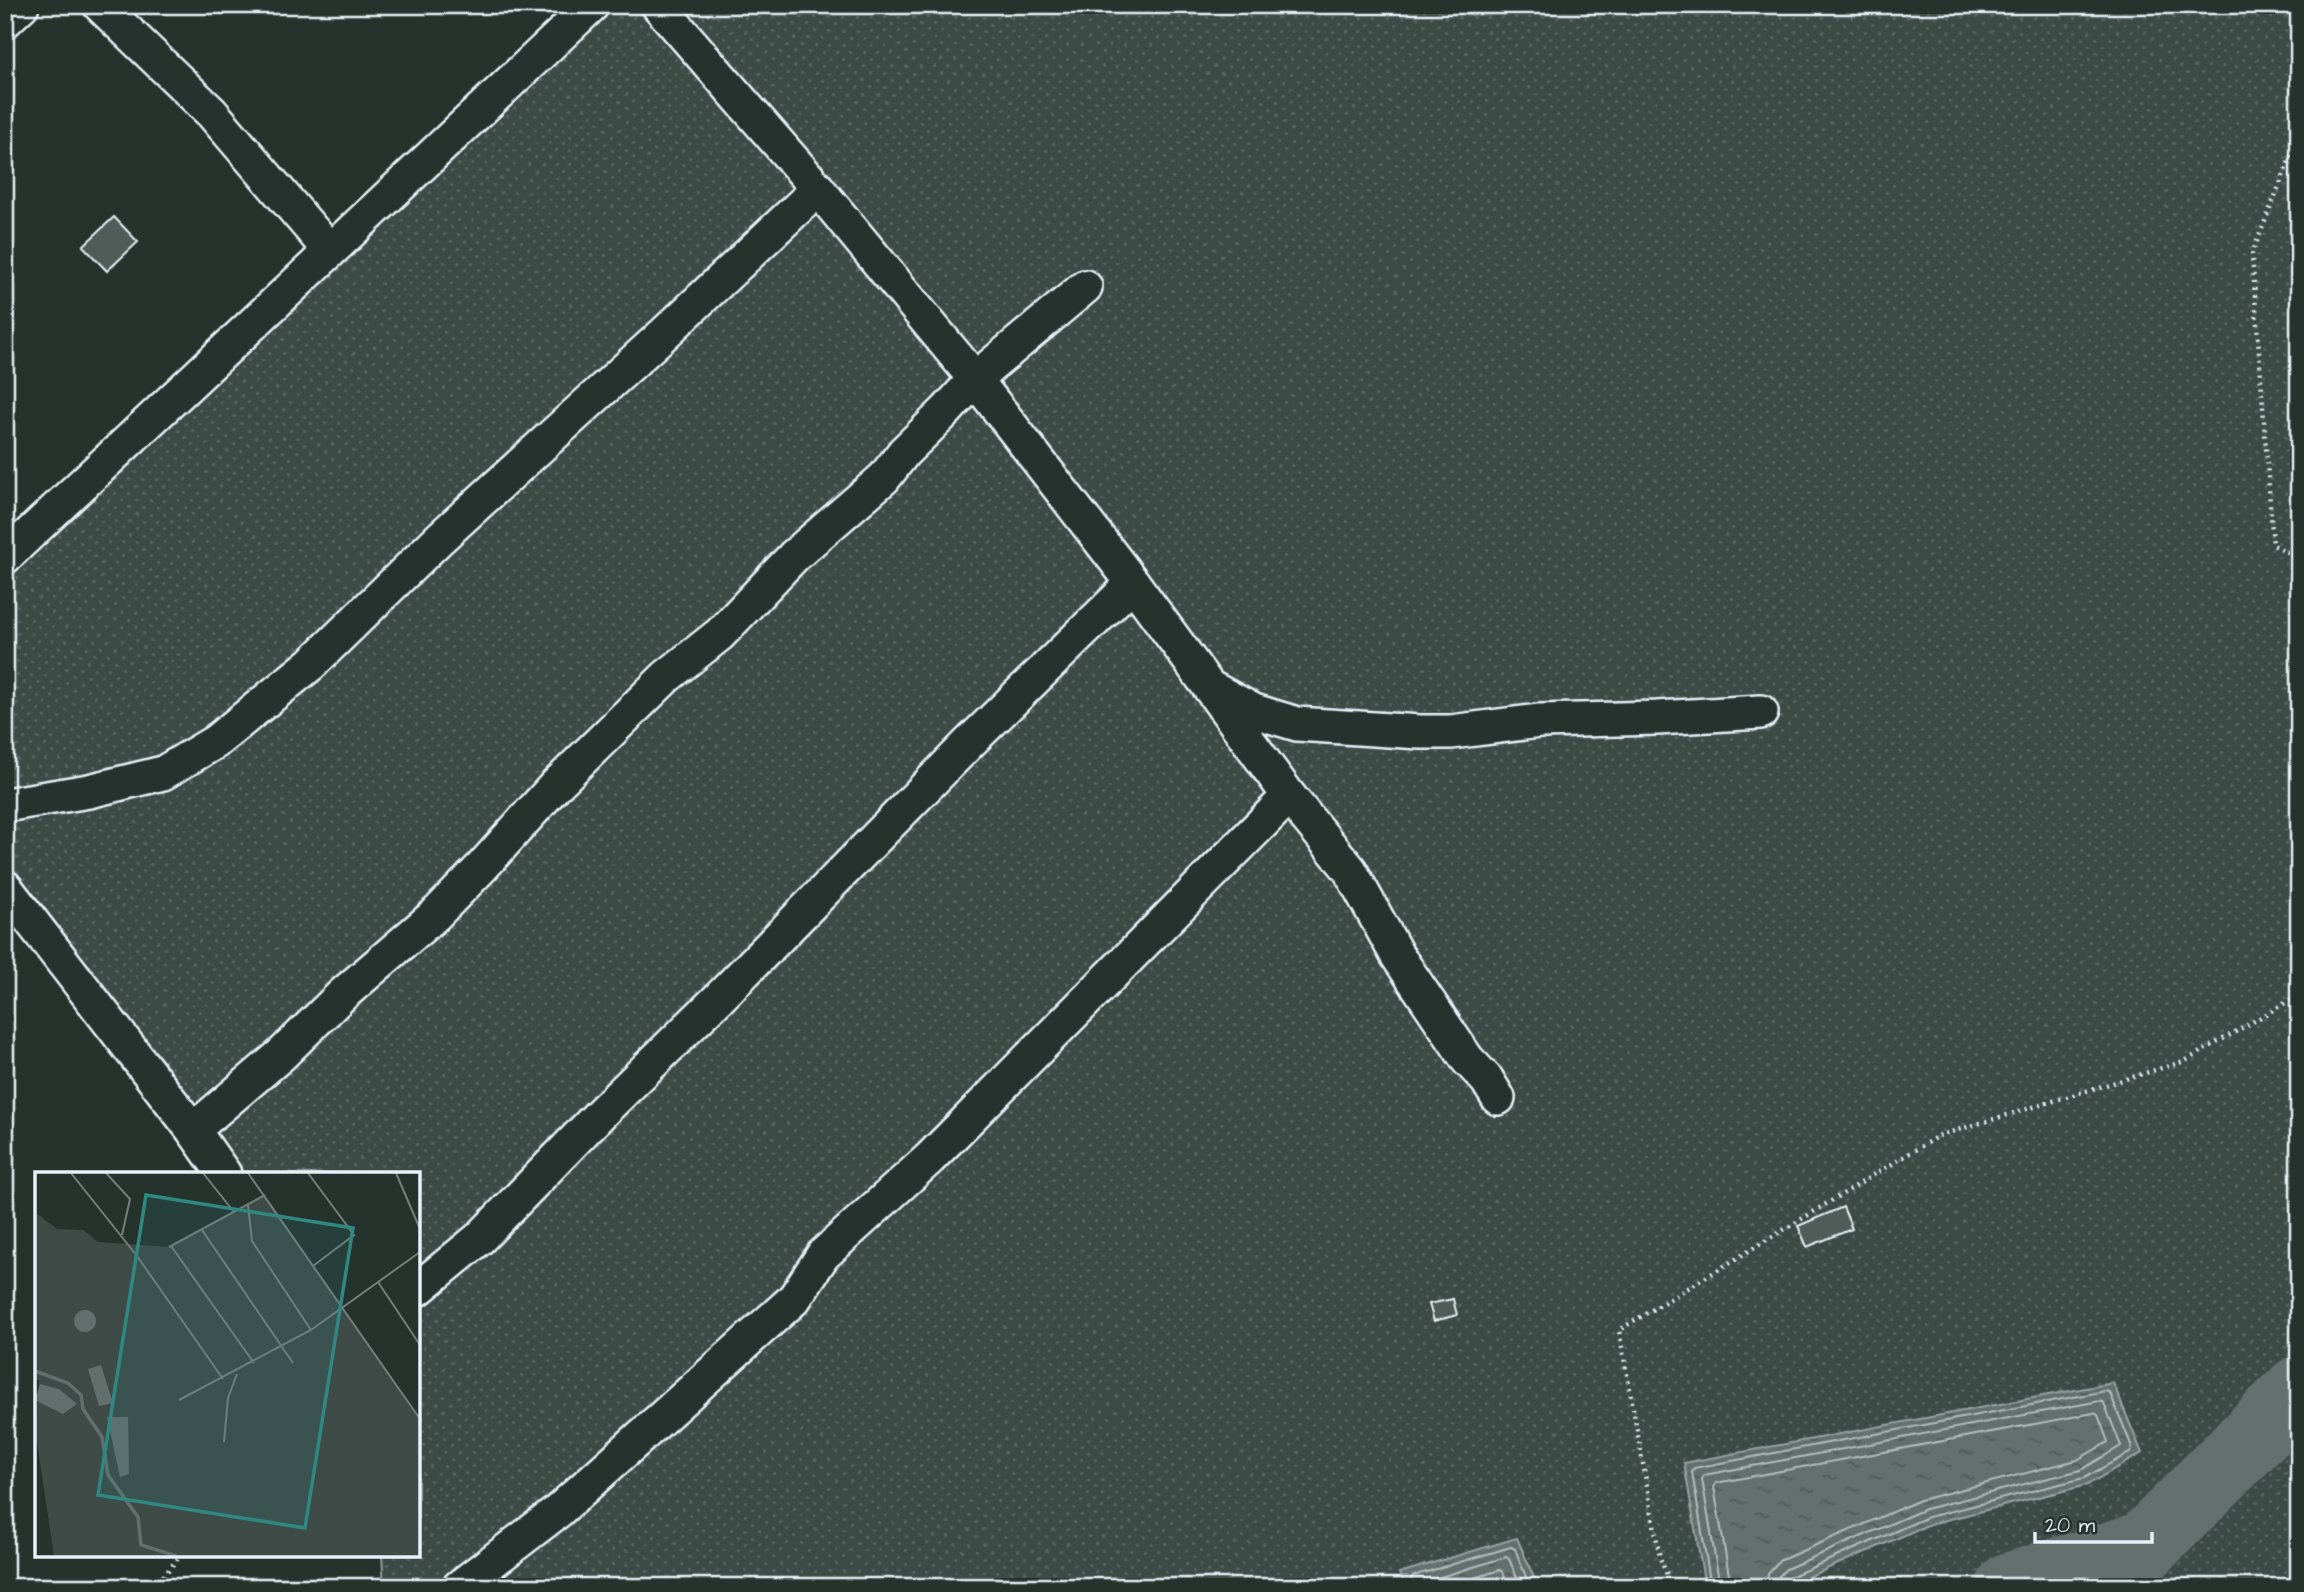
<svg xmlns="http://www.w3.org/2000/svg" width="2304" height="1592" viewBox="0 0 2304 1592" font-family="'Architects Daughter',sans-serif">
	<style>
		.grass { fill: url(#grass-dots); stroke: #939ea0; stroke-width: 2 }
		.water { fill: url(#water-ripples); stroke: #98a3a5; stroke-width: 2 }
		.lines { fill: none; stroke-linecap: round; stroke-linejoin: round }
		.shore { stroke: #b3bdc0; stroke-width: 2 }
		.river { stroke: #636f6d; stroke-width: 70 }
		.building { fill: #505c59; stroke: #e8f1f8; stroke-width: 2 }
		.street-casing { stroke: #e8f1f8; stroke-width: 38 }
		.path { stroke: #e8f1f8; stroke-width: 4.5; stroke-dasharray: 2 5; stroke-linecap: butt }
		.street { stroke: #26332d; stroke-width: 33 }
		.inset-river { fill: none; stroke: #636f6d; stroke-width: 3.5 }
		.inset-road { fill: none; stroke: #747f7e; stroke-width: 2 }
		.view { fill: #308883; fill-opacity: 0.15; stroke: #308883; stroke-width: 3.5 }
		.inset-edge { fill: none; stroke: #e8f1f8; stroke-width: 3.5 }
	</style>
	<defs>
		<pattern id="grass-dots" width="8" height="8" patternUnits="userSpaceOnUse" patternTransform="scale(1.75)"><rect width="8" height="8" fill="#3e4b47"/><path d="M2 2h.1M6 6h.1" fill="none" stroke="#5a6562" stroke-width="1.8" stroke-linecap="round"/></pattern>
		<pattern id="water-ripples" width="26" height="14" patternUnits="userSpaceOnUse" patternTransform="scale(1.75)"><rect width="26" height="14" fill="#636f6d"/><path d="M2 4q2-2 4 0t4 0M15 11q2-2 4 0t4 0" fill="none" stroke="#535a5a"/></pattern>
	</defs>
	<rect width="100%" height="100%" fill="#26332d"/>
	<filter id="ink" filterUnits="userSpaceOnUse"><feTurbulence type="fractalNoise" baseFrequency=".0143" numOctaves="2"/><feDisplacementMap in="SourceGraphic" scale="14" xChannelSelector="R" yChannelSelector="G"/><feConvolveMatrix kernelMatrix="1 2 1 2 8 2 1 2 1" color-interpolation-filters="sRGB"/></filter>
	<g filter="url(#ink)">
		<path class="grass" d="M592,5H2299V1587H384L382,1555H418V1174H224L5,887V557Z"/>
		<g class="water">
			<path d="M2113,1383L2142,1453L2087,1485L1930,1524L1785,1587H1705L1684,1463Z"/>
			<path d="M1517,1538L1538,1587H1407L1399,1573Z"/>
		</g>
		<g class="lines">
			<g class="shore">
				<path d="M1412,1587L1411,1579L1413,1576L1511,1547L1515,1549L1530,1587"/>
				<path d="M1421,1587L1424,1582L1506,1557L1509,1559L1521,1587"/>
				<path d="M1444,1587L1500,1570L1503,1572L1509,1587"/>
				<path d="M1711,1587L1692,1472L1694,1468L2106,1391L2110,1393L2132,1447L2131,1452L2084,1478L1928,1517L1790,1577L1786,1581L1785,1587"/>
				<path d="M1720,1587L1702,1479L1704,1475L2100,1401L2104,1403L2121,1446L2081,1470L1925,1509L1786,1569L1779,1576L1776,1587"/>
				<path d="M1731,1587L1714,1487L1716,1483L2094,1413L2098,1415L2108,1442L2077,1460L1920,1500L1779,1561L1768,1573L1766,1587"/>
			</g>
			<path class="river" d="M2011,1587L2145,1546L2299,1391"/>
		</g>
		<g class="building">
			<path d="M114,217L138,242L107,271L83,246Z"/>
			<path d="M1843,1207L1852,1229L1807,1247L1798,1226Z"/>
			<path d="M1453,1299L1457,1315L1434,1321L1429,1304Z"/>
		</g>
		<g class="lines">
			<g class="street-casing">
				<g id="street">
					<path d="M100,5L212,113L330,251"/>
					<path d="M658,5L818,189L975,379L1133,583L1289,796L1350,870L1397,955L1467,1059L1487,1080L1498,1098"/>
					<path d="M5,21L22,5"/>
					<path d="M5,557L592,5"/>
					<path d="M1215,690L1254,711L1297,724L1420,732H1451L1540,721L1657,718L1761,712"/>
					<path d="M5,805L89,791L163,773L215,742L311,664L439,539L666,332L818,189"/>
					<path d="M5,887L193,1130L224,1174"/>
					<path d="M193,1130L281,1055L342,995L435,915L482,867L554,787L666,677L720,634L794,556L884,478L904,452L947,410L975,379L1085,287"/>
					<path d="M418,1289L480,1238L603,1111L719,998L970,742L1133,583"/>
					<path d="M459,1587L557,1512L794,1299L823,1255L930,1158L1289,796"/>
				</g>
			</g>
			<g class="path">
				<path d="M2299,136L2252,254L2273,545L2299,557"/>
				<path d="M154,1587L181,1555"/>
				<path d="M1672,1587L1660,1558L1619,1330L1938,1136L2185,1061L2299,995"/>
			</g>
			<use href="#street" class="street"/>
		</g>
	</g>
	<g transform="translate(35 1172)">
		<rect width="385" height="385" fill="#26332d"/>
		<path d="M230,23L385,247V384H19L0,257L4,208L0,209V40L22,57L48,58L63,70L133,75Z" fill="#3e4b47"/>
		<path d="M39 149a11 11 0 1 1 22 0a11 11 0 1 1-22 0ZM66,193L78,231L64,234L53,197ZM5,212L24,217L42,232L28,242L0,228ZM72,245H93L94,302L85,305Z" fill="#636f6d"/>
		<path class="inset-river" d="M0,199L33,211L46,223L48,237L67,265L73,303L103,345L106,373L141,384"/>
		<path class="inset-road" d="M36,1L102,84L188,207M71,1L95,27L87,63M168,1L199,40M213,1L385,247M273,1L319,63L278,94M361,1L385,57M213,33L217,69L276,158M167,58L258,191M136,74L219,191M134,75L230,23M343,110L385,173M144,228L276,158L385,80M189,270L193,226L202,202"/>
		<path class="view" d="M111,23L318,56L270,356L63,323Z"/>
		<rect width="385" height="385" class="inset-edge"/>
	</g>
	<rect width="2304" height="1592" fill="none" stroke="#26332d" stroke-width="28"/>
	<rect x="14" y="14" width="2276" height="1564" fill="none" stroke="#e8f1f8" stroke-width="2.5" filter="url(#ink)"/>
	<path d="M2035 1532v10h117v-10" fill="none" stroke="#e8f1f8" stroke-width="3.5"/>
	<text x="2045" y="1532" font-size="21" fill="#e8f1f8" stroke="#26332d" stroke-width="5" paint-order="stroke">20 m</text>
</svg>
